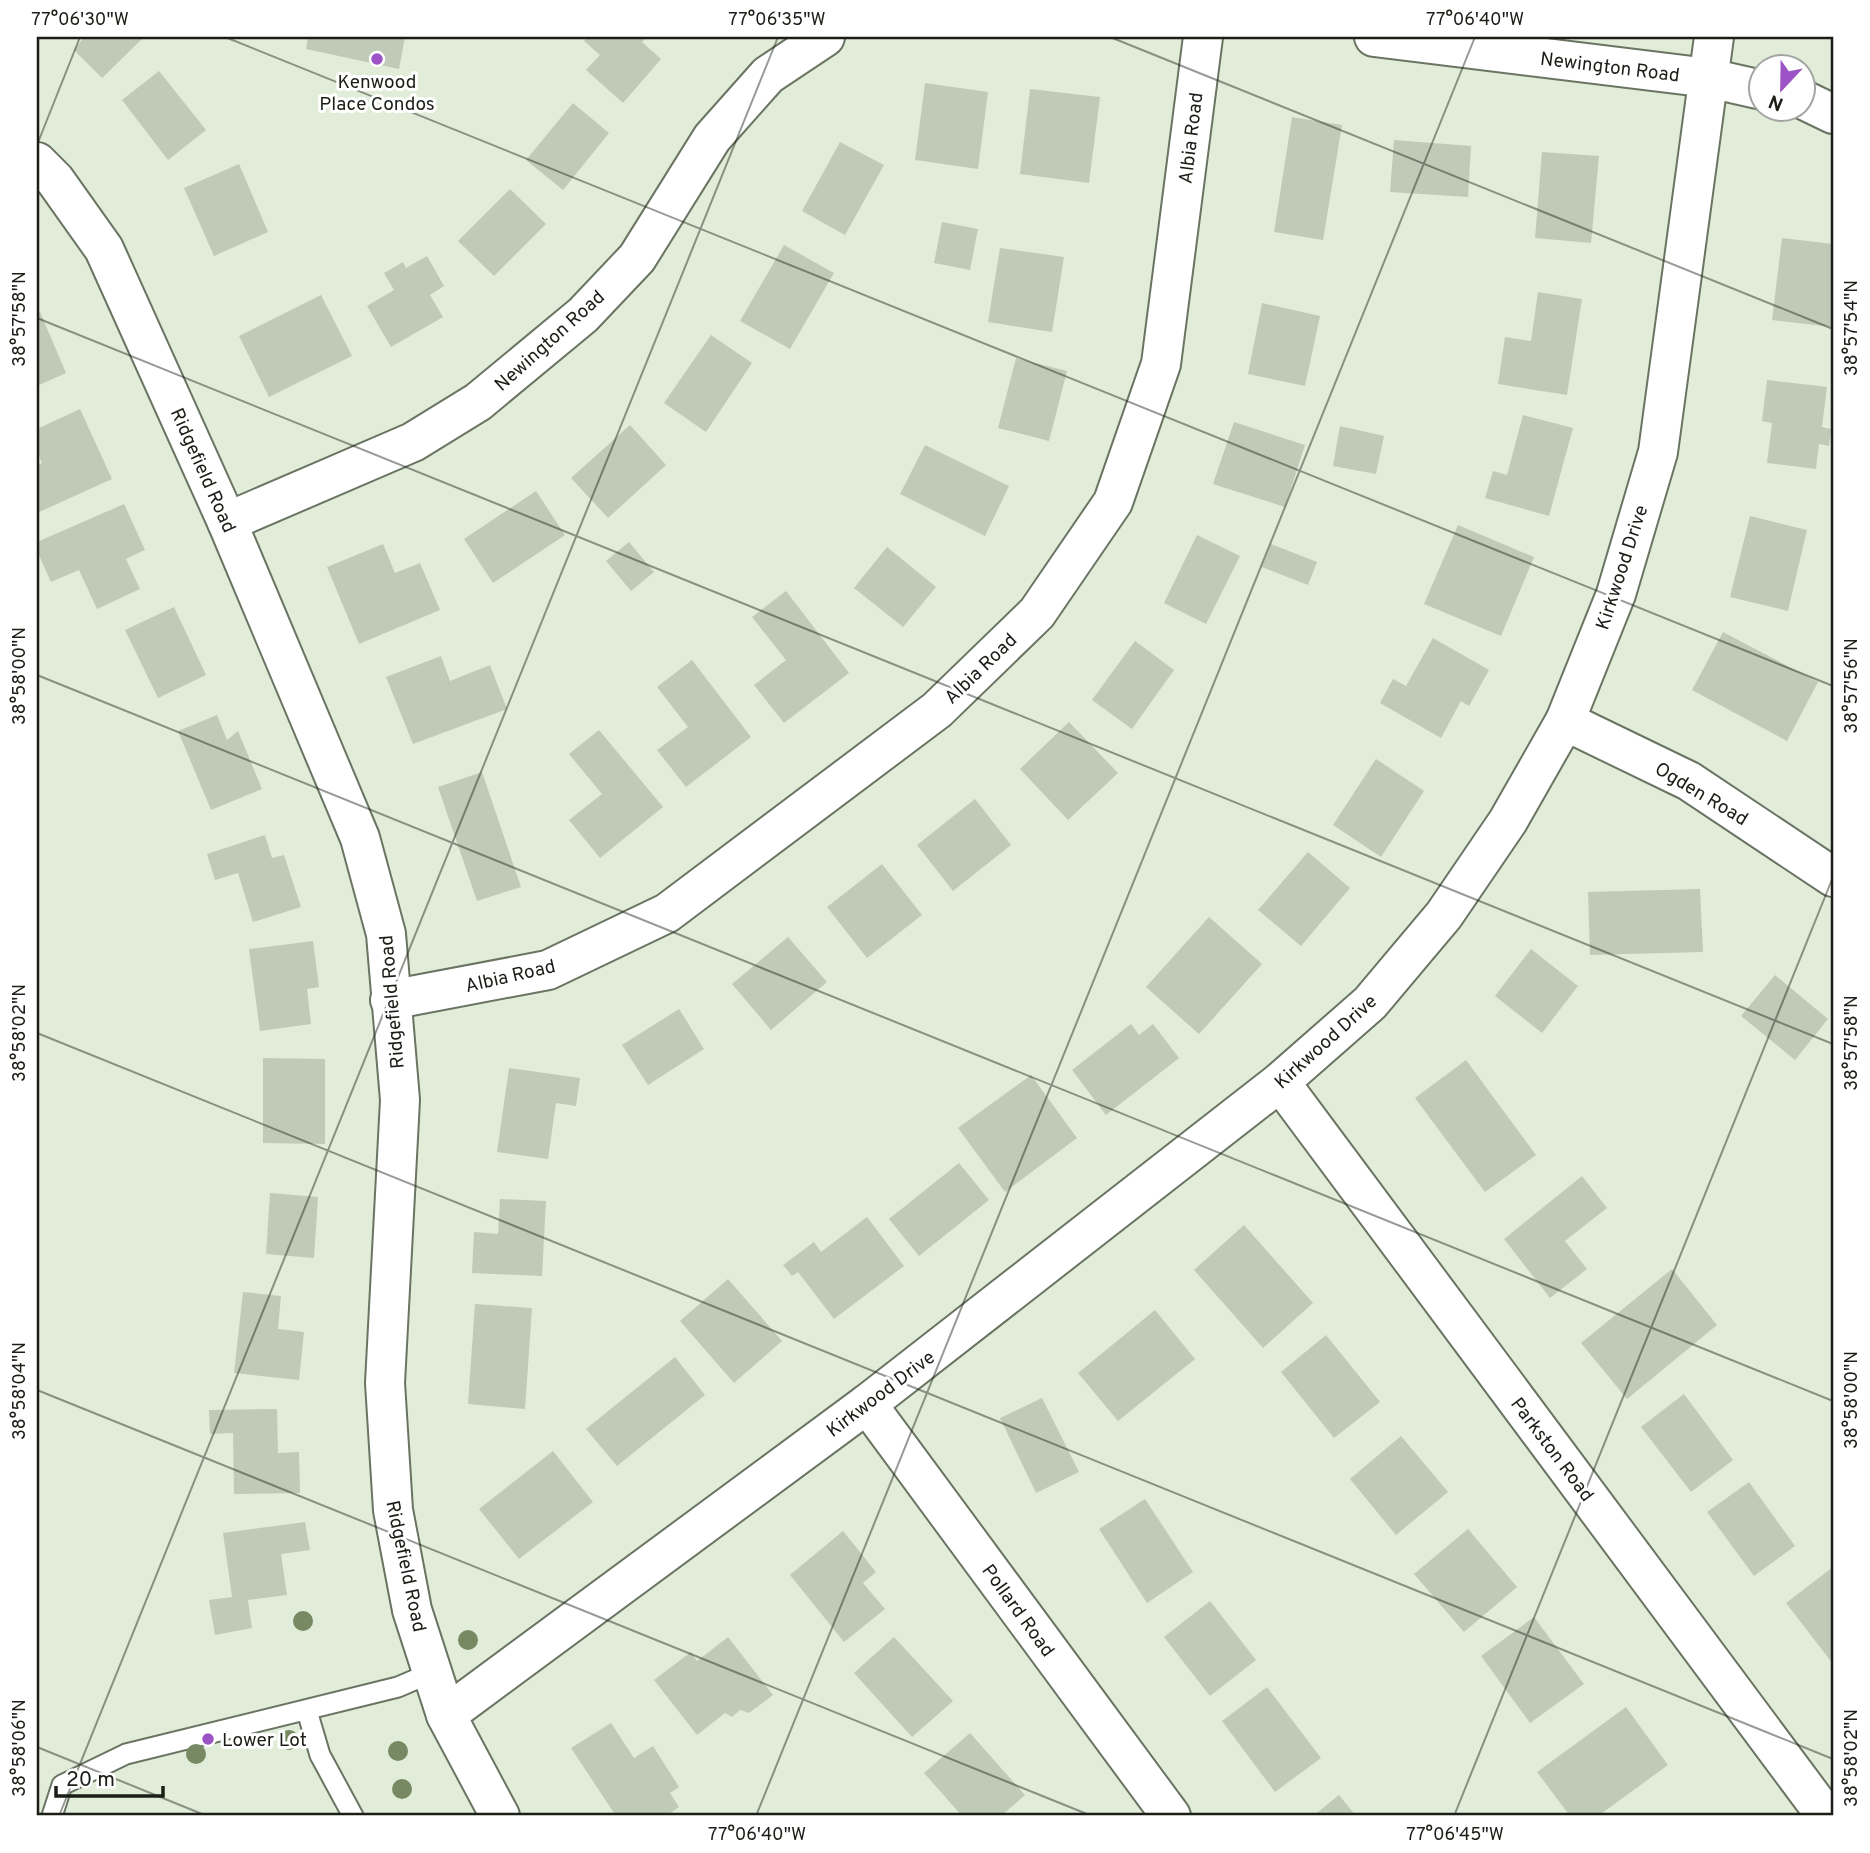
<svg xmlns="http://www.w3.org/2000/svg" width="1870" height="1853" viewBox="0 0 1870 1853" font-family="Overpass,sans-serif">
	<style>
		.building { fill: #c0cbb7 }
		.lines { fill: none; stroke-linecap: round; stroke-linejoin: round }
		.service-casing { stroke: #6a7462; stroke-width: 23 }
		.minor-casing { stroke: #6a7462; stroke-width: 42 }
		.service { stroke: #fff; stroke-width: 19 }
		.minor { stroke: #fff; stroke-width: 38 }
		.tree { fill: #768962 }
		.ticks { fill: none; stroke: #1a1e17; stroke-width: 2; stroke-opacity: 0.45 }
		.poi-dot { fill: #9c53c6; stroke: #fff; stroke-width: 2.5 }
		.labels { text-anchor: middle; stroke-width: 6; stroke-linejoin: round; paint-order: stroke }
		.street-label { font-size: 19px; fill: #1a1e17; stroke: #fff }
		.poi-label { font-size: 19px; fill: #1a1e17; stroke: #fff }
		.neatline { fill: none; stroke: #1a1e17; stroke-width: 2.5 }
		.ticks-label { font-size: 18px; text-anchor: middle; fill: #1a1e17 }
	</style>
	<rect width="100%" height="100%" fill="#e2edd9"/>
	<g class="building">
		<path d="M84,37H144L102,78L74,50Z"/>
		<path d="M308,37H405L399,69L306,49Z"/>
		<path d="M587,37H646L642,42L661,59L623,103L586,70L600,55L584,41Z"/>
		<path d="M159,71L206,130L168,160L122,100Z"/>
		<path d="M925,83L988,92L978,169L915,160Z"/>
		<path d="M1030,89L1100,97L1089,183L1020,174Z"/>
		<path d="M573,103L609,133L563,190L526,160Z"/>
		<path d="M1292,117L1342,125L1323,240L1274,232Z"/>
		<path d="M1394,140L1471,146L1468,197L1390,192Z"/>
		<path d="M840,142L884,165L845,235L802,211Z"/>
		<path d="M1542,152L1599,156L1591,243L1535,238Z"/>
		<path d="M239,164L268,232L214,256L184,188Z"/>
		<path d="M510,189L546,224L494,276L458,241Z"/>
		<path d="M942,222L978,229L970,270L934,263Z"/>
		<path d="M1782,238L1833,244V327L1772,320Z"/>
		<path d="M784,245L834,273L790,349L740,321Z"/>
		<path d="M1000,248L1064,257L1052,332L988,322Z"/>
		<path d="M427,256L444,286L430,295L443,317L391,347L367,306L394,290L384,273L403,262L406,268Z"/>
		<path d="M1538,292L1582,299L1567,395L1498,384L1505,337L1531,341Z"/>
		<path d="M321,295L352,356L269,397L239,336Z"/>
		<path d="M1262,303L1320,316L1305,386L1248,374Z"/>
		<path d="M40,312L66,373L37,386V314Z"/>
		<path d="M711,335L752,363L706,432L664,403Z"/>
		<path d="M1016,358L1067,371L1049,441L998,428Z"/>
		<path d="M1767,380L1827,387L1822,427L1831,429L1829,446L1819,444L1816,469L1767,463L1772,423L1762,421Z"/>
		<path d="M80,409L112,479L37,513V465L42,463L37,451V429Z"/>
		<path d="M1523,415L1573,428L1549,516L1485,498L1493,471L1507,475Z"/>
		<path d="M1234,422L1305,445L1285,507L1213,484Z"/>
		<path d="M630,425L666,465L608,518L571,478Z"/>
		<path d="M1340,426L1384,436L1376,474L1333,466Z"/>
		<path d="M925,445L1009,486L985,536L900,494Z"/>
		<path d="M536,491L565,535L493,583L464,539Z"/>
		<path d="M124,504L145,550L126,559L140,589L97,609L79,570L51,582L37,551V542Z"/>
		<path d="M1750,516L1807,530L1788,611L1730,597Z"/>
		<path d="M1458,525L1534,557L1501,636L1424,604Z"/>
		<path d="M1197,535L1240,556L1206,624L1164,603Z"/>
		<path d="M629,542L654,572L631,591L606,561Z"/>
		<path d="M383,544L395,573L420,563L440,610L359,644L327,567Z"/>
		<path d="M1271,544L1317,562L1308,585L1262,567Z"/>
		<path d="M887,547L936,587L903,627L854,588Z"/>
		<path d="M786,591L849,673L784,723L754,685L786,660L752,617Z"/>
		<path d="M174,607L206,675L158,698L125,630Z"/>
		<path d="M1723,632L1818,682L1787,741L1692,690Z"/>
		<path d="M1433,638L1489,670L1469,706L1461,701L1441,738L1380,703L1393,679L1406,686Z"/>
		<path d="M1135,641L1174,670L1132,729L1092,700Z"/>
		<path d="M441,656L450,681L490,665L507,709L413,744L386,677Z"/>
		<path d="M692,660L751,737L686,787L657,750L688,727L657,687Z"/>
		<path d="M217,715L227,740L238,731L262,789L211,810L178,731Z"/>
		<path d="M1069,722L1118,773L1068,820L1020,769Z"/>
		<path d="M599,730L663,807L600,858L569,820L602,794L569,754Z"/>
		<path d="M1376,759L1424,791L1381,857L1333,825Z"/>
		<path d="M482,772L521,887L477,901L438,787Z"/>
		<path d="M975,799L1011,845L953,891L917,845Z"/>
		<path d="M265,835L272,858L284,855L301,907L253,922L238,873L215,880L207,854Z"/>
		<path d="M1308,852L1350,888L1301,946L1258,910Z"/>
		<path d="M882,864L922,915L867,958L827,907Z"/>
		<path d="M1700,889L1703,952L1590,955L1588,892Z"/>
		<path d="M1209,917L1262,964L1199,1034L1146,987Z"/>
		<path d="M788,937L827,982L771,1030L732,984Z"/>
		<path d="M313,941L319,987L307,989L311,1024L260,1031L249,949Z"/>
		<path d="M1531,949L1578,986L1542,1033L1495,996Z"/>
		<path d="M1775,975L1828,1019L1795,1060L1741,1016Z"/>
		<path d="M679,1009L704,1049L648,1085L622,1045Z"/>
		<path d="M1131,1024L1139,1035L1153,1024L1179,1058L1106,1115L1072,1070Z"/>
		<path d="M263,1058L325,1059V1144L263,1143Z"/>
		<path d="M1466,1060L1536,1155L1485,1192L1415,1098Z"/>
		<path d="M509,1068L580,1078L576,1106L556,1103L548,1159L497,1152Z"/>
		<path d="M1031,1075L1077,1138L1005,1192L958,1128Z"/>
		<path d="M959,1163L989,1200L919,1256L889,1219Z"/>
		<path d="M1582,1176L1607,1208L1565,1241L1587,1269L1550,1298L1504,1239Z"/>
		<path d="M270,1193L318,1197L314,1258L266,1254Z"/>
		<path d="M500,1199L546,1201L542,1276L472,1273L474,1232L498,1234Z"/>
		<path d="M867,1217L904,1266L834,1319L798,1272L792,1276L783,1265L814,1242L821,1252Z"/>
		<path d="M1244,1225L1313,1303L1263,1348L1194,1270Z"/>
		<path d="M1672,1269L1717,1325L1627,1399L1581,1343Z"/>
		<path d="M728,1279L782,1341L734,1383L680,1321Z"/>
		<path d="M243,1292L281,1296L278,1329L304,1332L299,1380L234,1373Z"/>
		<path d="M475,1304L532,1308L525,1409L468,1404Z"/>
		<path d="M1155,1310L1195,1359L1118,1421L1078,1373Z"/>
		<path d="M1326,1335L1380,1402L1334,1438L1281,1372Z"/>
		<path d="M675,1357L705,1395L617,1466L586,1429Z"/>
		<path d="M1684,1394L1733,1460L1691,1492L1641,1427Z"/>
		<path d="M1042,1398L1079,1472L1036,1493L1000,1418Z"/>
		<path d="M277,1409L278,1453L299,1452L300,1493L234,1494L233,1433L210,1434L209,1410Z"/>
		<path d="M1401,1436L1448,1492L1396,1535L1350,1479Z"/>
		<path d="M553,1451L593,1502L519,1559L479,1509Z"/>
		<path d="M1749,1482L1795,1546L1754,1576L1707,1512Z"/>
		<path d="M1145,1499L1193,1572L1147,1603L1099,1529Z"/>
		<path d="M305,1522L310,1550L281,1554L287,1595L248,1600L252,1628L215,1635L209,1600L232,1597L223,1533Z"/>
		<path d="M1468,1529L1517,1587L1464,1632L1414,1574Z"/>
		<path d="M843,1531L876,1572L863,1583L885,1609L844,1642L790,1575Z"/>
		<path d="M1833,1567V1664L1786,1603Z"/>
		<path d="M1210,1601L1256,1660L1210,1696L1164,1637Z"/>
		<path d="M1534,1617L1584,1684L1530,1723L1481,1656Z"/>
		<path d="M728,1637L773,1695L749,1713L740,1710L732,1717L725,1713L697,1735L654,1680L691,1652L697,1661Z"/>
		<path d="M894,1637L953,1701L912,1737L854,1673Z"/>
		<path d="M1267,1687L1321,1758L1275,1792L1222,1721Z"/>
		<path d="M1626,1707L1668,1765L1598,1816H1570L1537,1772Z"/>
		<path d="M611,1723L634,1758L653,1746L679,1787L670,1793L679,1807L666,1816H616L571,1748Z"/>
		<path d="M970,1733L1025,1795L1001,1816H962L924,1773Z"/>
		<path d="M1339,1795L1356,1816H1313Z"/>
	</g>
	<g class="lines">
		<g class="service-casing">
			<g id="service">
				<path d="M307,1711L320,1755L353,1816"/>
				<path d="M52,1816L62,1785L126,1754L398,1687L433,1672"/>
			</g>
		</g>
		<g class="minor-casing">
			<g id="minor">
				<path d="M1374,37L1709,78L1762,90"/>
				<path d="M1804,100L1833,114"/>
				<path d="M37,162L55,180L104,249L227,522L360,838L386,934L400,1100L385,1383L393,1510L412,1610L446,1715L500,1816"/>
				<path d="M227,522L413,442L478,402L583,315L637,258L712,138L768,75L825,37"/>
				<path d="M1565,721L1689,781L1833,877"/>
				<path d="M390,1000L548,970L667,913L937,710L1037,613L1113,502L1161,364L1203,37"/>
				<path d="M1280,1082L1826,1816"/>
				<path d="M867,1404L1171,1816"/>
				<path d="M446,1715L867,1404L1280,1082L1370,1003L1444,915L1508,821L1565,721L1616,594L1658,452L1714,37"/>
			</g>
		</g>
		<use href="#service" class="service"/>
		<use href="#minor" class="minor"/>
	</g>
	<g class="tree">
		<circle cx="303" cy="1621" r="10"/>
		<circle cx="468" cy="1640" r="10"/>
		<circle cx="289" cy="1740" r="10"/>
		<circle cx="398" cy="1751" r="10"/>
		<circle cx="196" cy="1754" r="10"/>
		<circle cx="402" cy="1789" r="10"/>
	</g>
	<path class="ticks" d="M225,37L1833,686M1110,37L1833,329M37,145L80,37M37,318L1833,1044M37,675L1833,1401M37,1033L1833,1759M37,1390L1092,1816M37,1747L207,1816M59,1816L778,37M756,1816L1475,37M1454,1816L1833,877"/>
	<g class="poi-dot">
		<circle cx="377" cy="59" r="7"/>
		<circle cx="208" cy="1739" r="7"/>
	</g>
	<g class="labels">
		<g class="street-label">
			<text transform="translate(1610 66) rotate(7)" y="7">Newington Road</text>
			<text transform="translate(1190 138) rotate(-83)" y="7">Albia Road</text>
			<text transform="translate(549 340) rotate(-42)" y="7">Newington Road</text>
			<text transform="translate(204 470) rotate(66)" y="7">Ridgefield Road</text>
			<text transform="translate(1621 567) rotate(-72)" y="7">Kirkwood Drive</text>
			<text transform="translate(980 668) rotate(-44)" y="7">Albia Road</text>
			<text transform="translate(1702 793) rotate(31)" y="7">Ogden Road</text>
			<text transform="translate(510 975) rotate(-13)" y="7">Albia Road</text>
			<text transform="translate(391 1002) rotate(-95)" y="7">Ridgefield Road</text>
			<text transform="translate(1325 1041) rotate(-42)" y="7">Kirkwood Drive</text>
			<text transform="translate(880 1393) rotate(-37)" y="7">Kirkwood Drive</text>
			<text transform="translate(1553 1449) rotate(53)" y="7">Parkston Road</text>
			<text transform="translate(407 1566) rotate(78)" y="7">Ridgefield Road</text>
			<text transform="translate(1019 1610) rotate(54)" y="7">Pollard Road</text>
		</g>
		<g class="poi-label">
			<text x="377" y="88">Kenwood<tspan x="377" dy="22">Place Condos</tspan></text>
			<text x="222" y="1746" text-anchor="start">Lower Lot</text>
		</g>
	</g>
	<rect width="1870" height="1853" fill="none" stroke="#ffffff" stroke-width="77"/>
	<g transform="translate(1782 88) rotate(202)"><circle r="33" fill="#ffffff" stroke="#a3a5a2" stroke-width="2"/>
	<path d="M0-5L12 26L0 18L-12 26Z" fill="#9c53c6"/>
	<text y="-10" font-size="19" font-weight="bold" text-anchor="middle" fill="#1a1e17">N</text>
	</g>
	<path d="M56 1786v10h107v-10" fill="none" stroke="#1a1e17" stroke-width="3.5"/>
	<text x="66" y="1786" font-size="21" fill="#1a1e17" stroke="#ffffff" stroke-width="5" paint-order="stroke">20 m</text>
	<rect x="38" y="38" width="1794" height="1776" class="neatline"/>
	<g class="ticks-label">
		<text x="80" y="25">77°06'30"W</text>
		<text x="777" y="25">77°06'35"W</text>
		<text x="1475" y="25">77°06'40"W</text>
		<text transform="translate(19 319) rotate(-90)" y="6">38°57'58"N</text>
		<text transform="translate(1851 328) rotate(-90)" y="6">38°57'54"N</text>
		<text transform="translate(19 676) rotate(-90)" y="6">38°58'00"N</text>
		<text transform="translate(1851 686) rotate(-90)" y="6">38°57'56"N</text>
		<text transform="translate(19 1033) rotate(-90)" y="6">38°58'02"N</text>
		<text transform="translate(1851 1043) rotate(-90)" y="6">38°57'58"N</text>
		<text transform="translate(19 1391) rotate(-90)" y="6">38°58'04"N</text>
		<text transform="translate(1851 1400) rotate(-90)" y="6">38°58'00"N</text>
		<text transform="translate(19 1748) rotate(-90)" y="6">38°58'06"N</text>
		<text transform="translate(1851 1758) rotate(-90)" y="6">38°58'02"N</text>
		<text x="757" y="1840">77°06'40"W</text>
		<text x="1455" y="1840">77°06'45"W</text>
	</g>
</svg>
